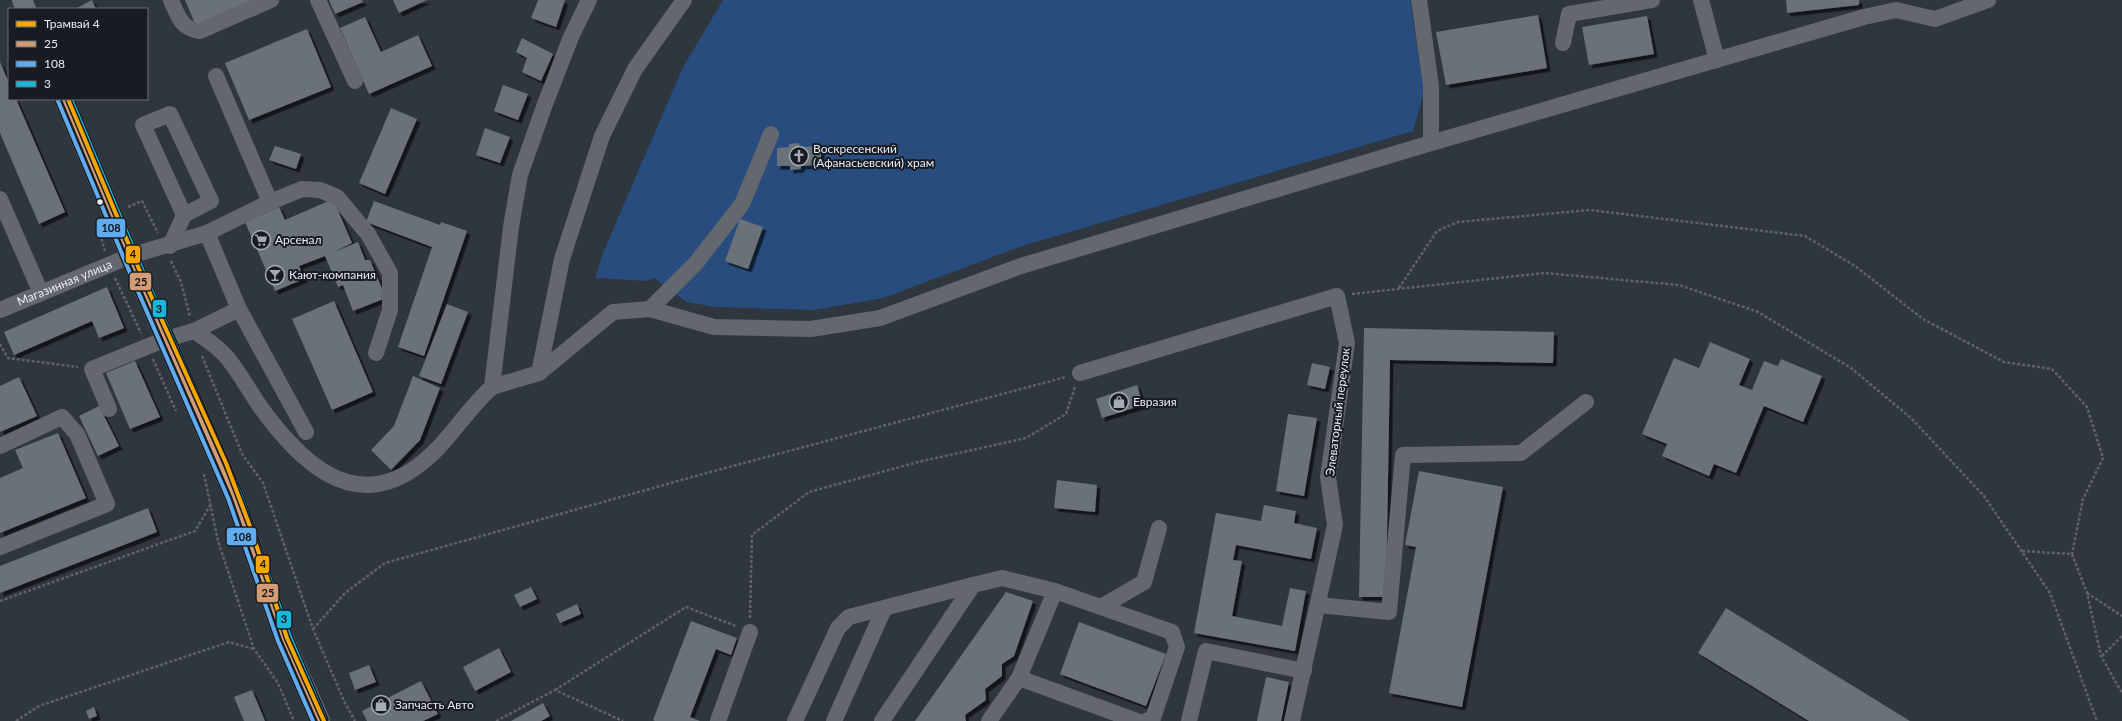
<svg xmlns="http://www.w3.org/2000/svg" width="2122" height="721" viewBox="0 0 2122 721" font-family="Lato,sans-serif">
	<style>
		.green { fill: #274c7d }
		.building { fill: #6b7178; filter: url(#shadow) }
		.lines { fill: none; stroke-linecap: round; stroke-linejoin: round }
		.path { stroke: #5f6369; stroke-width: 2.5; stroke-dasharray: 3 2; stroke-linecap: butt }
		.minor { stroke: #63676e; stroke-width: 16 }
		.major { stroke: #6a727b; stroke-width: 20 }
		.bus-1-casing { stroke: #171c23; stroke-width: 7 }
		.bus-2-casing { stroke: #171c23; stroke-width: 7 }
		.bus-3-casing { stroke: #171c23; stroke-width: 7 }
		.bus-1 { stroke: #d39c74; stroke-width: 4 }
		.bus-2 { stroke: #60acee; stroke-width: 4 }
		.bus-3 { stroke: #1ab6d8; stroke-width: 4 }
		.tram-1-casing { stroke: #171c23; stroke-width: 7 }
		.tram-1 { stroke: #f7a600; stroke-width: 4 }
		.bus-dot { fill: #e5ecf6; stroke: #171c23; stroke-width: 1.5 }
		.labels { text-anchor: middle; stroke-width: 4; stroke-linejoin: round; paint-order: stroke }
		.poi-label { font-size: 12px; fill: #e5ecf6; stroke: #171c23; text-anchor: start }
		.street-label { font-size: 12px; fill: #e5ecf6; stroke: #171c23 }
		.line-badge { stroke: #171c23; stroke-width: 1.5 }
		.pale-badge-label { font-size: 11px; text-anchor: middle; font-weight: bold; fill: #111 }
	</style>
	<defs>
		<filter id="shadow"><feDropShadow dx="3.5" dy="3.5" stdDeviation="0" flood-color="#0009"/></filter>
	</defs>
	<rect width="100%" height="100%" fill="#2f363e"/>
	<path class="green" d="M723,0H1410L1424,92L1413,131L1022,246L883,298L814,310L715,307L687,302L654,278L647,281L595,278L603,253L683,67Z"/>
	<g class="building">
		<path d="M92,0L96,9H75Z"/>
		<path d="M185,0H256L196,26Z"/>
		<path d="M329,0H362L363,2L335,14Z"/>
		<path d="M393,0H427L399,13Z"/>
		<path d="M538,0H565L556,27L531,18Z"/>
		<path d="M1786,0H1859V5L1787,13Z"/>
		<path d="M1538,15L1547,68L1446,85L1436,32Z"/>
		<path d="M1647,16L1654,54L1589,65L1582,27Z"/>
		<path d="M365,17L381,52L418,35L432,66L369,94L340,28Z"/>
		<path d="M307,29L331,87L249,120L225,63Z"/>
		<path d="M522,38L553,54L541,81L522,72L527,58L516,52Z"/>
		<path d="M0,62L9,83V99H16L65,212L39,224L0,133Z"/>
		<path d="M503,85L528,94L518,120L494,111Z"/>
		<path d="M391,108L417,119L385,194L359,183Z"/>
		<path d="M485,128L510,137L500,163L476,155Z"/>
		<path d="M799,143L800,147L821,146V165L801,166V169L790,170V166H777V148L789,147V144Z"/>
		<path d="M275,146L301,154L296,169L269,160Z"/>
		<path d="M333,199L352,243L332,253L358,242L365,260H370L386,298L353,311L343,285L338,287L325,256L299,266L304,279L275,291L245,222L279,207L285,220Z"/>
		<path d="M374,201L440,225L441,222L467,231L424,356L398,347L432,247L366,222Z"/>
		<path d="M740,219L763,227L748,269L725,261Z"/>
		<path d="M107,287L124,328L99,338L92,321L14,355L4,332Z"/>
		<path d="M334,301L373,392L332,410L292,319Z"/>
		<path d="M447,304L468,312L441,384L419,376Z"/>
		<path d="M1364,328L1554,332L1553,363L1390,360L1386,597H1359Z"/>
		<path d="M1710,342L1750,359L1739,385L1752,390L1764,361L1778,366L1781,359L1822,376L1803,422L1764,406L1736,473L1714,464L1709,476L1662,456L1667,444L1642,434L1674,358L1699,368Z"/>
		<path d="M135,361L160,417L130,429L106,373Z"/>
		<path d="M1312,363L1330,367L1325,389L1307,385Z"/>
		<path d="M413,376L440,388L420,440L391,470L371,450L394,426Z"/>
		<path d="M19,377L37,416L0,432V386Z"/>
		<path d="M1137,385L1143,405L1102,418L1096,399Z"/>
		<path d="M99,406L119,446L98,456L79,416Z"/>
		<path d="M1288,414L1317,418L1304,496L1276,491Z"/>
		<path d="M58,433L86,498L0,533V478L23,468L15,450Z"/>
		<path d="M1419,471L1503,487L1462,707L1389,693L1416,547L1405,545Z"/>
		<path d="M1057,480L1097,485L1095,512L1054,508Z"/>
		<path d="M1264,505L1296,511L1294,523L1317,528L1311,559L1236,545L1233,560L1242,561L1232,616L1282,626L1290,588L1306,591L1295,651L1194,633L1216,513L1261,521Z"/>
		<path d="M148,508L157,532L0,593V566Z"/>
		<path d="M531,587L537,599L520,607L514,595Z"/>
		<path d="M1006,592L1033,601L1014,656L1002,664V676L985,689L986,700L965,715L966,721H915Z"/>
		<path d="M577,604L581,614L560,623L556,614Z"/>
		<path d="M1726,608L1910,721H1809L1698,653Z"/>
		<path d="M691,621L737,638L731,655L716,649L690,717L700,721H655L653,720Z"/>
		<path d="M1079,622L1166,654L1146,706L1060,674Z"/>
		<path d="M499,648L511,672L475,691L463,667Z"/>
		<path d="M369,665L376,682L355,690L349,673Z"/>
		<path d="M1266,677L1289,682L1281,721H1257Z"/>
		<path d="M421,681L438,714L423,721H367L362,711Z"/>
		<path d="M252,690L265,721H244L234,697Z"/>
		<path d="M543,703L550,716L541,721H511Z"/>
		<path d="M94,707L97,716L89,719L86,711Z"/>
	</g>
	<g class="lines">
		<g class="path">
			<path d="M128,207L142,201L158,233"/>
			<path d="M100,234L105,251"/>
			<path d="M171,261L181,282L190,317"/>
			<path d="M115,278L141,333"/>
			<path d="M1399,288L1437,231L1458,222L1590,210L1805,236L1855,266L1923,319L2004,362L2052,369L2087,407L2103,458L2083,499L2072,554"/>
			<path d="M1352,294L1544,273L1679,285L1758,312L1851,368L1911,418L1984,496L2050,593L2097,721"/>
			<path d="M0,344L8,358L78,367"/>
			<path d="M202,356L242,454L263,483L313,629L345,703L355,721"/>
			<path d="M153,359L176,411"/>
			<path d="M204,474L218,541L254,649L278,683L294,721"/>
			<path d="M2022,551L2072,554L2087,593L2101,656L2122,693"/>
			<path d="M2087,593L2122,616"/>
			<path d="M0,601L195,531L211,504"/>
			<path d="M750,618L752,535L809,492L918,462L1026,438L1066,414L1075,387"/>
			<path d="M313,629L345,593L385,563L703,474L1066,377"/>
			<path d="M2102,656L2122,636"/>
			<path d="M555,690L686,607L736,626"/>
			<path d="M16,721L39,706L229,642L254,649"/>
			<path d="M496,721L555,690L623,721"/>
		</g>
		<g class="minor">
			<path d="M171,0C178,16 181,29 200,31L271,0"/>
			<path d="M318,0L355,81"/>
			<path d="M1419,0L1431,86V143"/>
			<path d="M1701,0L1717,60"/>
			<path d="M1563,43L1569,14L1652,0"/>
			<path d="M216,76L270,202"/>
			<path d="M0,199L41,293"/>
			<path d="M170,246L184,215L143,125L170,114L211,201L184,215"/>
			<path d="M239,309L306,432"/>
			<path d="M650,309L696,263L742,204L771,134"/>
			<path id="s1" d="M0,310L130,256L207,233L270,202L302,189L320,190L337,197L368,234L390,273V310L376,353"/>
			<path d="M194,331L239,309L207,233"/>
			<path d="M539,373L562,259L602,136L635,69L684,0"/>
			<path d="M1080,373L1337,296L1347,343L1328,477L1335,525L1292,721"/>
			<path d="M492,387L539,373L613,312L650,309L714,327L811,329L880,318L1021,266L1431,143L1864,17L1896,10L1935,19L1988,0"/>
			<path d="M109,409L92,369L166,339L194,331C206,339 220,348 229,360C240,374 249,390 259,405C296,457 350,514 415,468C446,447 464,412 492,387L511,227L520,175L545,104L571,37L589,0"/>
			<path d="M0,446L62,417L77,434L107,504L0,547"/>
			<path d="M1318,605L1389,612L1403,455L1521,453L1586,402"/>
			<path d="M1101,607L1144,582L1159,528"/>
			<path d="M1019,678L1137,721"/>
			<path d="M718,721L750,632"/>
			<path d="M795,721L838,628L849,617L973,585"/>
			<path d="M834,721L884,609"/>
			<path d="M882,721L973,585L1002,578L1055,591"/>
			<path d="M989,721L1019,678L1055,591L1172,632L1177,647L1153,718L1146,721"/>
			<path d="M1189,721L1206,651L1304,671"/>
		</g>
		<g class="major">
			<path d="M22,0L26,9"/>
			<path d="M64,99L136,271L234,496L284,639L320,721"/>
		</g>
		<g class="bus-1-casing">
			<path id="bus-1" d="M64,99L136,271L234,496L284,639L320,721"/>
		</g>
		<g class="bus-2-casing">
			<path id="bus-2" d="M58,101L130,273L228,498L278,641L313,721"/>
		</g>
		<g class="bus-3-casing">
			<path id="bus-3" d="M71,99L142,269L240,494L290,637L325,719"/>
		</g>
		<use href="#bus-1" class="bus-1"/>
		<use href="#bus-2" class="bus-2"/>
		<use href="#bus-3" class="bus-3"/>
		<g class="tram-1-casing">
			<path id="tram-1" d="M68,99L139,269L226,463L251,529L287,638L324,721"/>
		</g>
		<use href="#tram-1" class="tram-1"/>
	</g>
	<defs>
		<g id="church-ring" transform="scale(1)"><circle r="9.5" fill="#171c23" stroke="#a5acb6" stroke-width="1.5"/><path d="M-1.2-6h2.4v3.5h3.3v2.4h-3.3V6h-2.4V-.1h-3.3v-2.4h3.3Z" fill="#a5acb6"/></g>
		<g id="supermarket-ring" transform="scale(1)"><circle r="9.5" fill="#171c23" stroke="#a5acb6" stroke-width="1.5"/><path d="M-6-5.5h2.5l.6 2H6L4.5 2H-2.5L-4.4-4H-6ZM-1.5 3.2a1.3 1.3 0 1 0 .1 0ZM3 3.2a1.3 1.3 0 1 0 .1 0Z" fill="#a5acb6"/></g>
		<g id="bar-ring" transform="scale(1)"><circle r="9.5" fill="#171c23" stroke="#a5acb6" stroke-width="1.5"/><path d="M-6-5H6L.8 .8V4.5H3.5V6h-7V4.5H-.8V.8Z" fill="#a5acb6"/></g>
		<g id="shop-ring" transform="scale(1)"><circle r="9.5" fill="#171c23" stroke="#a5acb6" stroke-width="1.5"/><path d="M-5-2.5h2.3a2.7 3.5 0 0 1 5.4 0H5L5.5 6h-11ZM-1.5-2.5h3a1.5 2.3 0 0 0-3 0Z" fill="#a5acb6"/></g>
	</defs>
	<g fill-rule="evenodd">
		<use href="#church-ring" x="799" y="156"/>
		<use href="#supermarket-ring" x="261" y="240"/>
		<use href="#bar-ring" x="275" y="275"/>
		<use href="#shop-ring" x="1119" y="402"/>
		<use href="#shop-ring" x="381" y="705"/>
	</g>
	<circle class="bus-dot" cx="100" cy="202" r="3.5"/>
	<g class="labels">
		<g class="poi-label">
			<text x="813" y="153">Воскресенский<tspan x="813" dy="14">(Афанасьевский) храм</tspan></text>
			<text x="275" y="244">Арсенал</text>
			<text x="289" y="279">Кают-компания</text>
			<text x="1133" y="406">Евразия</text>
			<text x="395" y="709">Запчасть Авто</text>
		</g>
		<g class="street-label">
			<text dy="4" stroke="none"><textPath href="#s1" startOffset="70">Магазинная улица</textPath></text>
			<text transform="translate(1338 412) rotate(-83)" y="4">Элеваторный переулок</text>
		</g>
	</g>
	<g class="line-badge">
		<rect x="96" y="218" width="30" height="20" rx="4" fill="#60acee"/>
		<rect x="125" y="245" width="16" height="19" rx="4" fill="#f7a600"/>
		<rect x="129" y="272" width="23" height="19" rx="4" fill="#d39c74"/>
		<rect x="152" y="299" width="15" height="19" rx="4" fill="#1ab6d8"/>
		<rect x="226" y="527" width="31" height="19" rx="4" fill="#60acee"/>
		<rect x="255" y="555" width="15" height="19" rx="4" fill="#f7a600"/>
		<rect x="256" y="583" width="23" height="20" rx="4" fill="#d39c74"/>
		<rect x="276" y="610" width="16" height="19" rx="4" fill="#1ab6d8"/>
	</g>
	<g class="pale-badge-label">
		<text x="111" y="232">108</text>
		<text x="133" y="258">4</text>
		<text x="141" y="286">25</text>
		<text x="159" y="313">3</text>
		<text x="242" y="541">108</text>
		<text x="263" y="568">4</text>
		<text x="268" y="597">25</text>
		<text x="284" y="623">3</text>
	</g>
	<rect x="8" y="8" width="140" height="92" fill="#171c23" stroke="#696f77"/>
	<rect x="16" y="21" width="20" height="6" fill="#f7a600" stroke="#696f77"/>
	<text x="44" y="28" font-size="12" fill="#e5ecf6">Трамвай 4</text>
	<rect x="16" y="41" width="20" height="6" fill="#d39c74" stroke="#696f77"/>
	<text x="44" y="48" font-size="12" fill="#e5ecf6">25</text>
	<rect x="16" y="61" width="20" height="6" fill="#60acee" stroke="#696f77"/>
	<text x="44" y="68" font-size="12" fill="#e5ecf6">108</text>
	<rect x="16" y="81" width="20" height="6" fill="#1ab6d8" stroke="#696f77"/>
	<text x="44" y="88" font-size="12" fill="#e5ecf6">3</text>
</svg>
